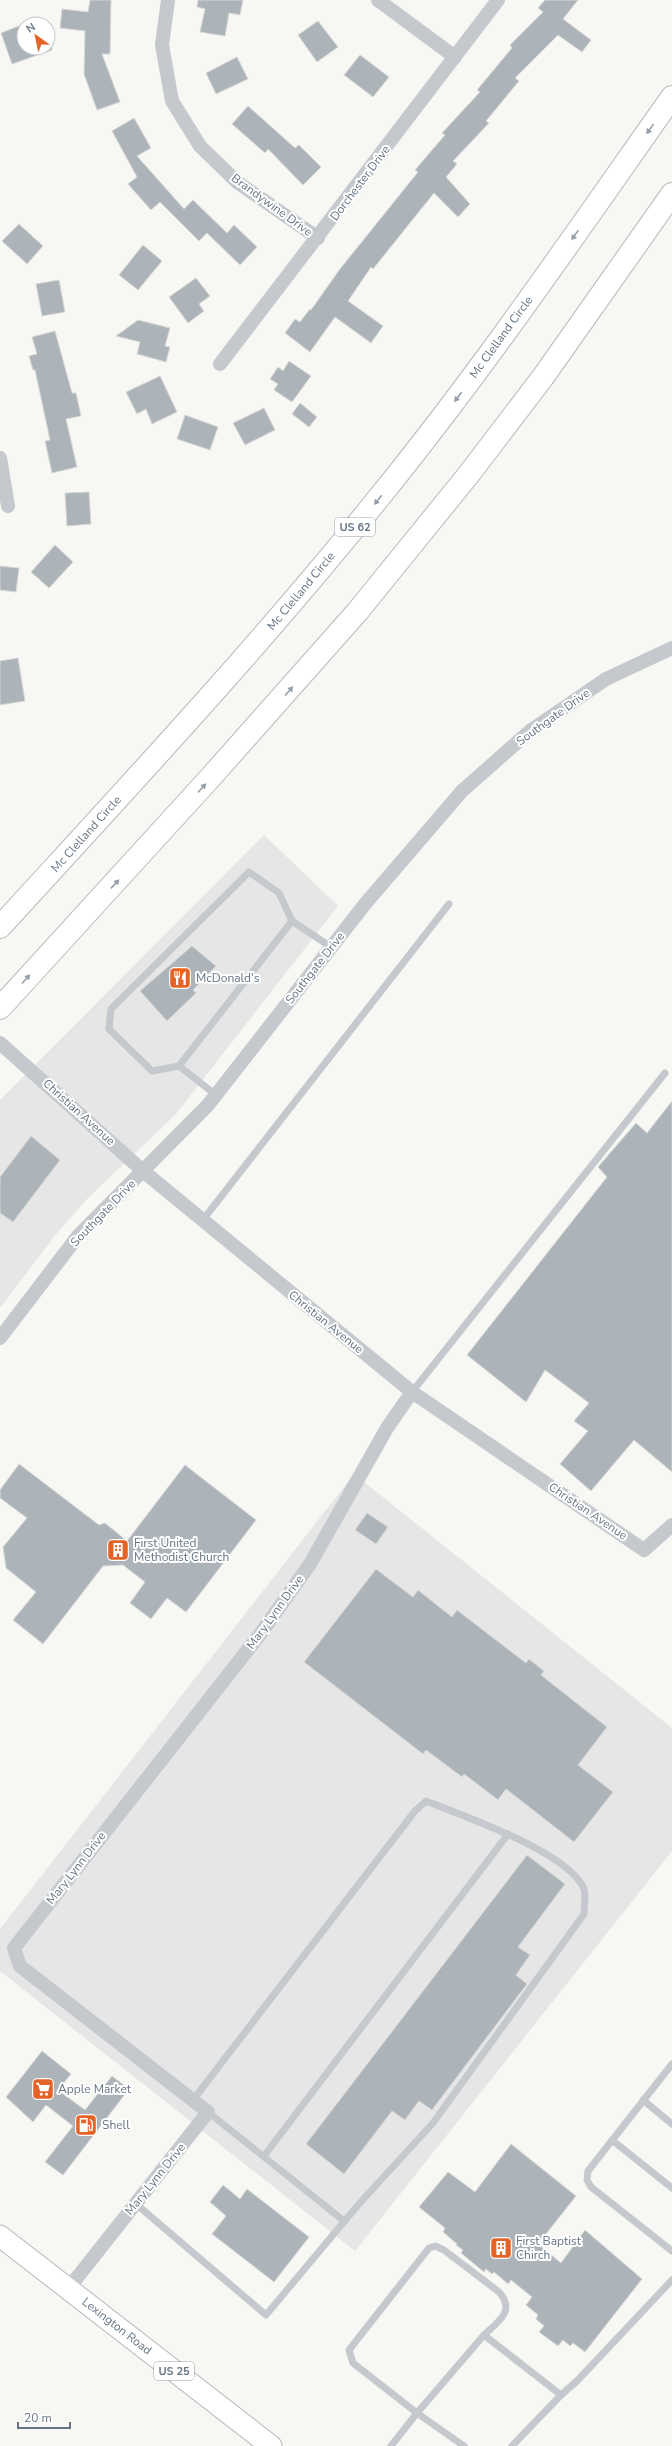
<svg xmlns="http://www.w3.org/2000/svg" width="672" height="2446" viewBox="0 0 672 2446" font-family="'Nunito Sans',sans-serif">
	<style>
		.built { fill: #e5e6e5 }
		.building { fill: #acb3b9; stroke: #d8d9d6 }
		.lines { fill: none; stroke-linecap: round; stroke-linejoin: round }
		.primary-casing { stroke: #b6babe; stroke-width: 23 }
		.trunk-casing { stroke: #b6b9bc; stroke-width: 24 }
		.service { stroke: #c5c8cc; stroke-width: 7 }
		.minor { stroke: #c5c8cc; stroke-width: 14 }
		.primary { stroke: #fff; stroke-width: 21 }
		.trunk { stroke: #fff; stroke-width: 22 }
		.oneway { fill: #949eaa }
		.labels { text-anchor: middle; stroke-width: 4; stroke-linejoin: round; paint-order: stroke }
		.shield { fill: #fff; stroke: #949eaa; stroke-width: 1 }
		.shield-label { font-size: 11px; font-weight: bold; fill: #667585 }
		.street-label { font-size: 12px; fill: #667585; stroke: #fff }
		.poi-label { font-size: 12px; fill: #667585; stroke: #fff; text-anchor: start }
	</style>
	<rect width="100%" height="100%" fill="#f7f7f4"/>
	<g class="built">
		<path d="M264,835L338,906L176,1114L88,1198L57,1233L0,1308V1100Z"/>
		<path d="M354,1474L672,1728V1851L355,2251L0,1971V1929Z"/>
	</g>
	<g class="building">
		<path d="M90,0H111L110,54H102L120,102L97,110L84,74L85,31L60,28L62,9L88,12Z"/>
		<path d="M198,0H243L240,15L229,13L225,36L200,32L205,9L197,7Z"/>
		<path d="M545,0H578L563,19L591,40L582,52L558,35L515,78L519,81L486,121L489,123L453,161L457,164L446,177L470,204L458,217L434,193L373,269L371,267L348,301L383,326L371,343L335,317L310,352L285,333L295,319L300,322L310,309L311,310L340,269L418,172L415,170L445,135L442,133L480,92L477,90L512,48L510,45L543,12L538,8Z"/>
		<path d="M318,21L338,47L317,62L298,35Z"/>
		<path d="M24,24V48H52V50L12,64L1,33Z"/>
		<path d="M360,55L389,77L373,97L344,75Z"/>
		<path d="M237,57L248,79L216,94L206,73Z"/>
		<path d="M248,106L295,148L299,145L321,167L303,185L268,149L265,153L232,124Z"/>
		<path d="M134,118L151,148L137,156L184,209L193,200L227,233L234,225L257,247L240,265L207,233L199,241L160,202L151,210L128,184L137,177L112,131Z"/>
		<path d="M19,224L43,246L27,264L2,241Z"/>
		<path d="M143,245L162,261L138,290L119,275Z"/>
		<path d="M196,278L210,296L199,304L204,311L188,323L169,297Z"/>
		<path d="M59,280L65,312L42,316L36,284Z"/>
		<path d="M138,320L170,328L165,346L170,347L166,362L137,354L140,342L116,336Z"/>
		<path d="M55,331L72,393H76L81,416L66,419L77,467L52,473L45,441L50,440L35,370H33L29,356L37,354L32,337Z"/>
		<path d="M289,361L311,376L292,402L274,390L278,384L270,379L278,367L283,371Z"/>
		<path d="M160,376L177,412L152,424L146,409L137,414L126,392Z"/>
		<path d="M300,403L317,417L309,427L292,414Z"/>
		<path d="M264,408L275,430L245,445L233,423Z"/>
		<path d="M185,415L218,427L210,450L177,439Z"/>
		<path d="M89,492L91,524L67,526L65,493Z"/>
		<path d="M55,545L73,562L49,588L31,572Z"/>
		<path d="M0,566L19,568L16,592L0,590Z"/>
		<path d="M18,658L25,701L0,705V661Z"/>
		<path d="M192,946L216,966L193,990L196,993L167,1021L140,991Z"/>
		<path d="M672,1101V1472L634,1440L591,1491L560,1464L588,1431L574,1421L589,1403L545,1370L526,1402L467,1355L607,1177L598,1167L636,1123L647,1133Z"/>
		<path d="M31,1136L60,1160L13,1222L0,1213V1177Z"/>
		<path d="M19,1464L99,1525L105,1523L127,1541L185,1465L256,1520L186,1612L167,1598L151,1619L130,1603L145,1582L123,1565L103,1566L43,1644L13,1620L36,1592L6,1568L3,1547L27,1518L0,1498V1490Z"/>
		<path d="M367,1513L388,1527L376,1544L355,1530Z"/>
		<path d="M376,1569L413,1597L418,1590L452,1617L457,1610L526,1663L529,1659L544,1671L541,1675L607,1727L578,1765L613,1792L574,1842L506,1789L498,1800L464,1774L462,1777L426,1750L423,1754L304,1662Z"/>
		<path d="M527,1855L565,1884L518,1947L530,1955L516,1975L527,1984L432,2110L419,2101L405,2120L392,2111L344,2174L306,2144Z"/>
		<path d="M42,2051L71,2074L58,2090L85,2110L112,2076L129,2089L63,2175L45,2162L73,2126L46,2105L33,2122L6,2097Z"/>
		<path d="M511,2144L576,2196L538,2244L561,2263L585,2230L642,2279L585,2352L573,2343L570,2346L563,2340L558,2346L539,2332L544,2326L536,2319L538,2315L526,2305L532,2297L511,2280L508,2284L494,2272L492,2274L486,2269L484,2272L461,2253L463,2250L456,2245L457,2244L443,2232L445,2228L419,2207L448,2172L475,2192Z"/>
		<path d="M223,2185L240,2199L247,2189L309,2237L274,2282L212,2234L226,2216L210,2202Z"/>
	</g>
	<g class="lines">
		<g class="primary-casing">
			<path id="primary" d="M0,2236L271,2446"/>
		</g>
		<g class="trunk-casing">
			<g id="trunk">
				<path d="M0,927C128,787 258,648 377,500C482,371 576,233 672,97"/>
				<path d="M0,1008L210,778L358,611L469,474L543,377L672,194"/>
			</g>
		</g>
		<g class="service">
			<path d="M179,1066L292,921"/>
			<path d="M216,1095L179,1066L152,1071L109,1029L111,1009L249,872L279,893L292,921L331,947"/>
			<path d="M202,1221L449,904"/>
			<path d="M412,1392L665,1073"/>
			<path d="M672,2064L588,2171L587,2180L591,2187L672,2251"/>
			<path d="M643,2100L672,2124"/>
			<path d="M208,2112L344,2221"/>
			<path d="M612,2140L672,2188"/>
			<path d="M264,2156L508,1834"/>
			<path d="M136,2204L266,2315L358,2205L433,2123L584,1914C584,1907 586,1895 584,1889C569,1852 463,1816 426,1801L415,1811L193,2100"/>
			<path d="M391,2446L417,2413L353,2363L349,2350L429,2248L435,2246L444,2250L499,2292C516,2311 498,2322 484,2335L561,2395L577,2381L672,2280"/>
			<path d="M464,2446L417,2413L484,2335"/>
			<path d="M512,2446L561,2395"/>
		</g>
		<g class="minor">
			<path d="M168,0L162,45L172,101L200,146L237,182L318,238"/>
			<path d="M378,0L455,57"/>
			<path d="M220,364L498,0"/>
			<path d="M0,458L8,506"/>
			<path d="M0,1043L143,1171L412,1392L644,1550L672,1525"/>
			<path d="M0,1338L78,1236L208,1105L365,904L462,791L530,731L606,679L672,648"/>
			<path d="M68,2289L208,2112L20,1966L14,1948L261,1633L310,1564L387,1428L412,1392"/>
		</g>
		<use href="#primary" class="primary"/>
		<use href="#trunk" class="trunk"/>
	</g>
	<defs><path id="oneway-solid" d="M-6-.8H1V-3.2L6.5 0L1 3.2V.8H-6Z"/></defs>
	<g class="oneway">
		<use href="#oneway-solid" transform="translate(650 129) rotate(125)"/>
		<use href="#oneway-solid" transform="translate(575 235) rotate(125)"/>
		<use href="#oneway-solid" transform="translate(458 397) rotate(127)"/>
		<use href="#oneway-solid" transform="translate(378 500) rotate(129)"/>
		<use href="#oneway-solid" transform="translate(289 691) rotate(-48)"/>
		<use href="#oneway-solid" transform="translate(202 788) rotate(-48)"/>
		<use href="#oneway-solid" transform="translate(115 884) rotate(-47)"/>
		<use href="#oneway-solid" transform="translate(26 979) rotate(-48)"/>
	</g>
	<defs>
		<g id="restaurant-square" transform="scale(1.15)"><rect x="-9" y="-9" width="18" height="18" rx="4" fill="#e46327" stroke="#fff"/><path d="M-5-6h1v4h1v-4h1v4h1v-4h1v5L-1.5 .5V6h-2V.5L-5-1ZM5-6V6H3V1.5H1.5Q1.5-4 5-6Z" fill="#fff"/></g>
		<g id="building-square" transform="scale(1.15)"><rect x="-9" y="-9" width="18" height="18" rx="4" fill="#e46327" stroke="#fff"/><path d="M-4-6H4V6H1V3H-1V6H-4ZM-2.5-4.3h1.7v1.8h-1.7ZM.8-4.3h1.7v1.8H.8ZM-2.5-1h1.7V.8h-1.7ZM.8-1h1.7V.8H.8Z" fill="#fff"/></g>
		<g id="supermarket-square" transform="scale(1.15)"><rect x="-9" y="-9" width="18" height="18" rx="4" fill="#e46327" stroke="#fff"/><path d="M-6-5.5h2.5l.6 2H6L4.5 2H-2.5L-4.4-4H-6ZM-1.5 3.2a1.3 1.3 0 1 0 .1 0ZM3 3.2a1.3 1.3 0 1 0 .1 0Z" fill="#fff"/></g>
		<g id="fuel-square" transform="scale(1.15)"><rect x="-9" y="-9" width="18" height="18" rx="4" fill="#e46327" stroke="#fff"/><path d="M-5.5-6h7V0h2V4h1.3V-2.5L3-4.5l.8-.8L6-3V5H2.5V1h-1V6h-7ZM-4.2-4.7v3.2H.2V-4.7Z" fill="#fff"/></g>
	</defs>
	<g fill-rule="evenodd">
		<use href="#restaurant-square" x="180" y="978"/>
		<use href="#building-square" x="118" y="1550"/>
		<use href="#supermarket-square" x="43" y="2089"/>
		<use href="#fuel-square" x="86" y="2125"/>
		<use href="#building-square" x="501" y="2248"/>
	</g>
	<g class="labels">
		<g class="shield">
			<rect x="335" y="518" width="40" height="18" rx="3"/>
			<rect x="154" y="2362" width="40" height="18" rx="3"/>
		</g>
		<g class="shield-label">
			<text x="355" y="531">US 62</text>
			<text x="174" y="2375">US 25</text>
		</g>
		<g class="street-label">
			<text transform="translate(360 183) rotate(-53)" y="4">Dorchester Drive</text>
			<text transform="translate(272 205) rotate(36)" y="4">Brandywine Drive</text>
			<text transform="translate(501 337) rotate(-54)" y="4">Mc Clelland Circle</text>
			<text transform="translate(301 591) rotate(-50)" y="4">Mc Clelland Circle</text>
			<text transform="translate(553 717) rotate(-36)" y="4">Southgate Drive</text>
			<text transform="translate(86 834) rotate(-48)" y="4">Mc Clelland Circle</text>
			<text transform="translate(315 968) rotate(-52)" y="4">Southgate Drive</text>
			<text transform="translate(79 1112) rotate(42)" y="4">Christian Avenue</text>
			<text transform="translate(103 1213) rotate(-46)" y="4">Southgate Drive</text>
			<text transform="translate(326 1322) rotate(39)" y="4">Christian Avenue</text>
			<text transform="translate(588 1511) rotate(34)" y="4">Christian Avenue</text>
			<text transform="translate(275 1612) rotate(-54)" y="4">Mary Lynn Drive</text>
			<text transform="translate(76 1868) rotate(-52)" y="4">Mary Lynn Drive</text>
			<text transform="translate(155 2179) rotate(-51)" y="4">Mary Lynn Drive</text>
			<text transform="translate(117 2326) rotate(38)" y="4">Lexington Road</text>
		</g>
		<g class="poi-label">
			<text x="196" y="982">McDonald's</text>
			<text x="134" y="1547">First United<tspan x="134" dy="14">Methodist Church</tspan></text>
			<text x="58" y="2093">Apple Market</text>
			<text x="102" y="2129">Shell</text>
			<text x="516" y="2245">First Baptist<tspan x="516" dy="14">Chirch</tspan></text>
		</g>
	</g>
	<g transform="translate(36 36) rotate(327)"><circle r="19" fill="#ffffff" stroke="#c2c8ce"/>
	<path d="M0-3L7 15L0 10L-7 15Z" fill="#e46327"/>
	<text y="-6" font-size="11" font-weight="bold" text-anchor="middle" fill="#667585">N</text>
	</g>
	<path d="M18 2422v6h52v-6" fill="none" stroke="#667585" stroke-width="2"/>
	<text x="24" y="2422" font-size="12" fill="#667585" stroke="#ffffff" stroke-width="3" paint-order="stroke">20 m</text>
</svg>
